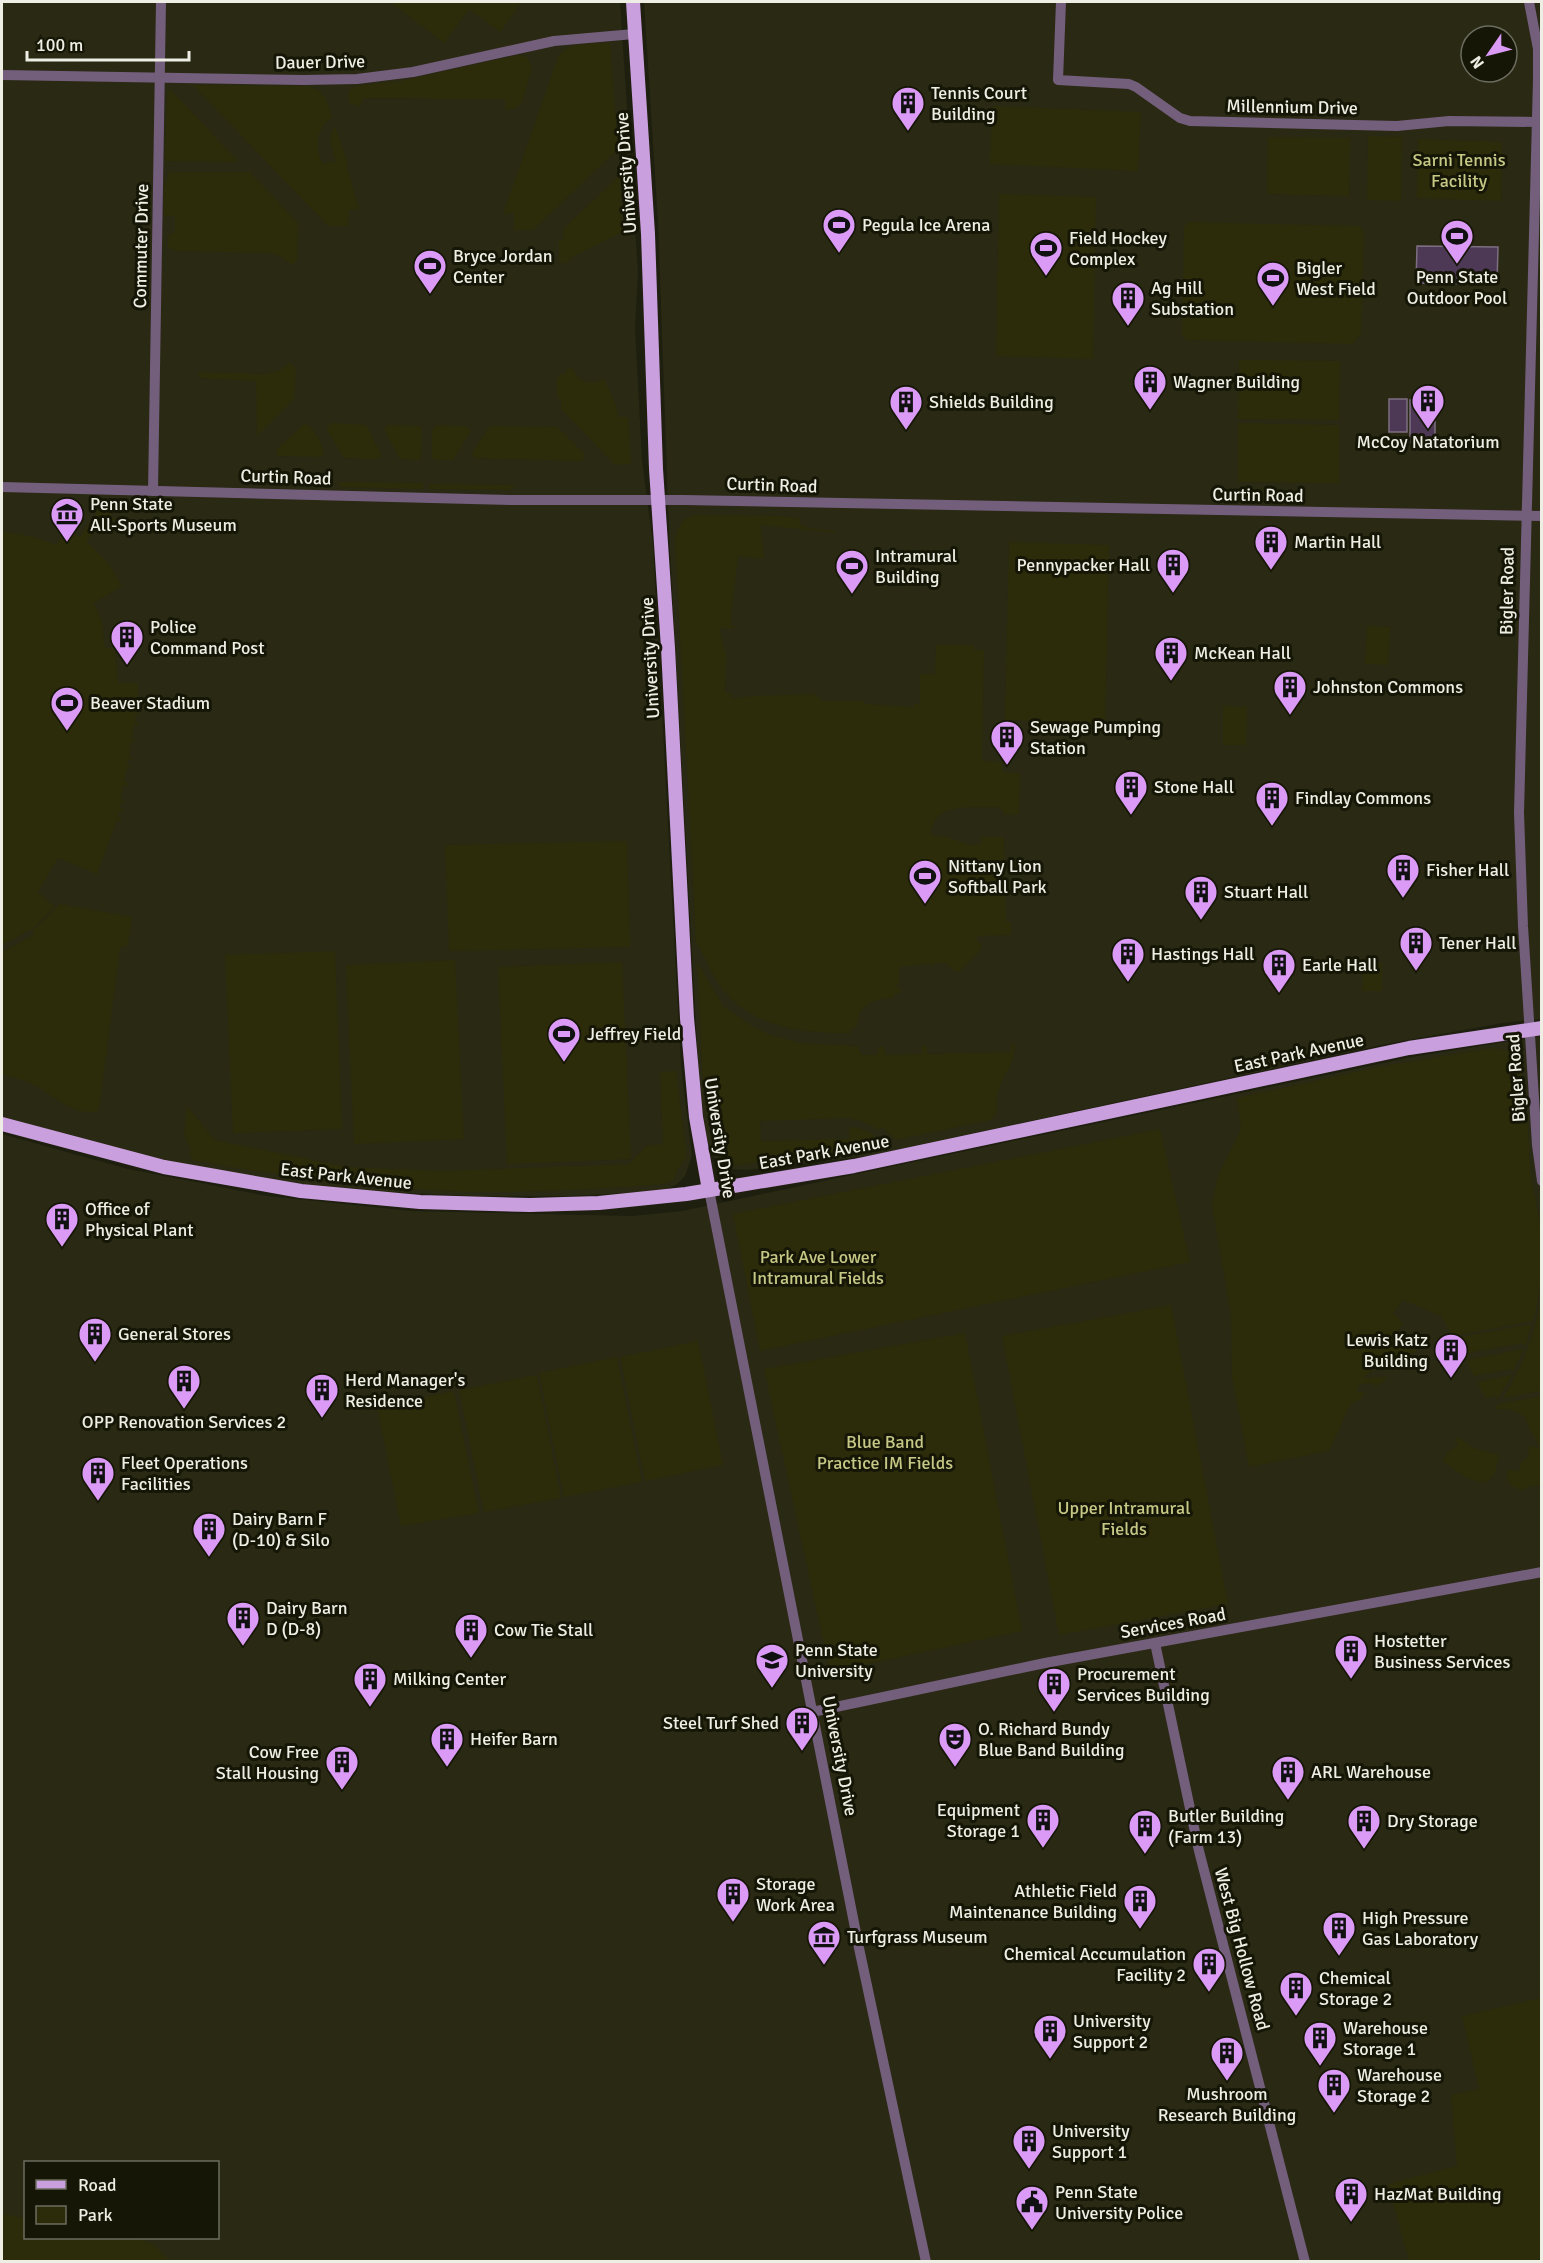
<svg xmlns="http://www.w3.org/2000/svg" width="1543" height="2263" viewBox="0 0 1543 2263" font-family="Signika,sans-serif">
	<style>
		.built { fill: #292914; fill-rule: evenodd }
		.green { fill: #2c2c0b }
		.water { fill: #4d3856; stroke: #7d6f81; stroke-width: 1.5 }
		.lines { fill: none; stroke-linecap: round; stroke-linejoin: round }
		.minor { stroke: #735e7c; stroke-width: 10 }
		.major { stroke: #ca9fde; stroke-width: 14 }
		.labels { text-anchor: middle; stroke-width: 6; stroke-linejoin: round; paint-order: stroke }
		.street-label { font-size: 18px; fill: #eeeee4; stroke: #161607 }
		.poi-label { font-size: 18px; fill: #eeeee4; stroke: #161607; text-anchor: start }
		.park-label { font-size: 18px; fill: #c6c885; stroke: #161607 }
	</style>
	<rect width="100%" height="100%" fill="#1f1f10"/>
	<g class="built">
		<path d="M2,2H620L638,272L635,328L642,460L653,545L681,1066L692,1156L685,1176L676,1185L662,1191L571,1196H473L361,1191L286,1182L213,1170L135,1153L2,1117Z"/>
		<path d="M644,2H1541V1019L1503,1023L1391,1043L868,1156L747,1170L731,1169L717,1161L710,1151L706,1134L699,1081L669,532L658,222ZM1471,36H1507V72H1471Z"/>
		<path d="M1541,1036V2261H2V1134L128,1169L267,1196L411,1211L632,1216L682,1211L1412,1057ZM26,2162H218V2238H26Z"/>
	</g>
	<g class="green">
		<path d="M390,2H522L500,32L469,9L444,43Z"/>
		<path d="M602,43L610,44L618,149L533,230H514V213L503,214L558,57C568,42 585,44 602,43Z"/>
		<path d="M518,55L527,57L532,68L522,102L516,108L505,110V99L364,98L360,106L351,104L348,100L349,90L356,86L401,81Z"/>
		<path d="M193,85L308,86C325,90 328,103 332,117C316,129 315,145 322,163L336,162C333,150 326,137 335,127L348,163L346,164L359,209L349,210L348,226H328Z"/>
		<path d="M170,89L239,162L165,161L167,95Z"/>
		<path d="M992,106L1141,112L1138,171L990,164Z"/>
		<path d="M1368,136L1402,137L1401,201L1367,200Z"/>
		<path d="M1268,137L1350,138L1349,196L1267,194Z"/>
		<path d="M1418,139L1502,142L1501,201L1417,198Z"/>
		<path d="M169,172H250L298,223L297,259L294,264L291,265L281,256L269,253L175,251L168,247V236L175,232V216H164V187Z"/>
		<path d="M620,175L622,232L572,257L567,263L559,262V240H563L564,228Z"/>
		<path d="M999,194L1096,197L1093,359L996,356Z"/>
		<path d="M1189,222L1360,226L1364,232L1361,334L1352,344L1187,340L1182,335L1184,226Z"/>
		<path d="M1239,360L1340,361L1339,420L1238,419Z"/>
		<path d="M290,362L296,369L294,399L257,436L256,381L200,378L198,372L267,374L280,370Z"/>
		<path d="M572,368C579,382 590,386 604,379C610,392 617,403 618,417H628L631,464L615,465L561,409V398L557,397V377H560V374H564L568,369Z"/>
		<path d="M305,423C314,428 324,446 324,455L320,457L278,456L277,449Z"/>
		<path d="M332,423L366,425L382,456L377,459L344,458L327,430V427Z"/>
		<path d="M1238,423L1339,425V483L1238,482Z"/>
		<path d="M388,425L420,426L422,429L421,458L418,460L400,459L385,431V427Z"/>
		<path d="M436,425L465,426L471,430L453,460H436L432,458V430Z"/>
		<path d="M490,426L557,427L584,454L585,458L581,461L474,458L472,453Z"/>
		<path d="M341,482L423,483V489L340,487L338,483Z"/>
		<path d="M429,484L512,485L514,487L510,490L429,489Z"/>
		<path d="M99,508L112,514L110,516L116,520L115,521L108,518L86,541L109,564L122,586L94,603L102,622L105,648H113L115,651L118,683H138V704L142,705L141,707H137L136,713H140V716L136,715L135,721L138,722V725L134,724L132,739L135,740V742H131L129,756L132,757V760L128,759L127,765L131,766L130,768H127L124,782L128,783L127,786L123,785L121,800L125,801L124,803H120V809H123V812H119L118,817L122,818L121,821L117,820L97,874L58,858L38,892L55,907L32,929L2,945V531L34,537L56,545L67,529L80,537L96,513L90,511V509L97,511Z"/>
		<path d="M697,515L781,516L800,519V525L806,526V527L834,531L835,533L761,525L764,559L738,556L730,625L735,626L734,629L720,628L724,650L726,651L725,693H731L732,699L752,696L815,694L822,701H864V704L914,707V704H920V674H935L936,645H974V650H984L982,761L1002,762L1003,772L1020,773L1019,814L1005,815L999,807C974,809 933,799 931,835L947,837L970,845L981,844V837H1004L1006,921L1011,922V935L977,936V942L981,943V949L960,971H953V968H950L947,963H934L933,966L929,964L899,967V984L895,986L900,988V993H894V998C874,999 859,1003 857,1026L851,1029V1033C803,1034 747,1027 718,983C710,971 705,955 696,943L675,541C677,527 683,516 697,515Z"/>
		<path d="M1009,542L1109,545L1105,723L1005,720Z"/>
		<path d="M1367,626L1390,627L1388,665L1365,664Z"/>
		<path d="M1223,706L1247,707L1246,745H1223Z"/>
		<path d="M627,841L630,947L449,951L445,845Z"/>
		<path d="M60,904L132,917L128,945L120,948L99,1110C79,1119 54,1097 38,1087C28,1081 13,1078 2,1074V952L34,935L32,931Z"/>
		<path d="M335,951L342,1129L233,1133L225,955Z"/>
		<path d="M455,960L464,1139L354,1144L346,965Z"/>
		<path d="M622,962L631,1159L507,1164L498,967Z"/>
		<path d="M697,962L723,1006L755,1028L771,1035L800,1043L858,1046L861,1055H877L879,1046L884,1047L885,1055L922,1054V1047L924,1045L927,1047V1054L1011,1052V1044L1015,1043C1015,1074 993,1078 997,1113L991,1120L896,1140L882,1127L879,1130L862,1121L848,1118L760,1121L761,1141L849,1139V1131L851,1127C862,1128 876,1132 879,1144L868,1149L737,1165L727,1164L722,1161L712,1146L703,1087Z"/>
		<path d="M1363,963H1382V991H1362Z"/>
		<path d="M1490,1048L1511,1051C1530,1073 1527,1143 1531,1173C1534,1195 1540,1216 1541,1238C1543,1265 1540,1294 1533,1321L1453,1336L1441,1316L1403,1300L1393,1314L1401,1320L1400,1323H1403L1397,1332L1412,1343L1417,1352L1378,1360L1372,1371L1363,1378L1386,1377L1387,1379L1376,1386L1371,1383L1359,1384L1357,1393L1365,1391L1362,1398L1350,1405L1329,1451L1249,1467L1232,1377L1231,1315L1212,1204L1218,1175L1241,1129L1237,1098L1379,1067Z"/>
		<path d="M676,1071L687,1157L677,1170L675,1179L665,1184C609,1188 552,1192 496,1192C395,1192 294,1178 195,1161L190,1157V1148L184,1134L187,1106L215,1140L347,1167L443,1171L629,1164L646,1146L663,1144L660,1072Z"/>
		<path d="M1160,1129L1190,1262L760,1351L733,1214Z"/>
		<path d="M1541,1298V1391L1503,1398C1522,1368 1535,1334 1541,1298Z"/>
		<path d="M1171,1305L1228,1604L1059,1635L1002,1336Z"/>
		<path d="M1532,1324L1525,1346L1522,1343L1463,1354L1454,1338Z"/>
		<path d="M965,1333L1022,1631L830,1672L764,1369Z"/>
		<path d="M698,1341L723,1465L645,1481L620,1357Z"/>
		<path d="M1524,1349L1513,1372L1511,1369L1474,1376L1466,1360Z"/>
		<path d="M617,1357L642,1482L564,1497L539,1373Z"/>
		<path d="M537,1375L561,1498L484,1512L459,1390Z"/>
		<path d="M1512,1375L1498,1399L1496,1396L1485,1398L1477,1382Z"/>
		<path d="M454,1391L479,1513L401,1526L377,1406Z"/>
		<path d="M1541,1396H1542L1541,1447L1529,1429L1526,1419L1520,1413L1508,1409H1495L1498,1404Z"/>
		<path d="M1458,1437L1473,1448L1499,1455C1497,1461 1497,1469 1494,1474C1485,1495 1453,1469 1443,1461L1446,1454L1458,1444L1455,1440Z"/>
		<path d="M1527,1446L1541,1448V1485L1529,1486L1525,1490C1512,1489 1506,1483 1507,1470L1519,1471L1521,1462L1527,1459L1529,1449Z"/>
		<path d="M1541,1998V2261H1409L1388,2184L1457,2166L1451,2095L1479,2089L1462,2016Z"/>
		<path d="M2,2214L25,2218L26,2238H136L153,2244L170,2261H2Z"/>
	</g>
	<g class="water">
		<path d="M1417,246L1498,247L1497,284L1416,283Z"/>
		<rect x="1389" y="399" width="18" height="33"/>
		<rect x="1410" y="400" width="25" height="42"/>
	</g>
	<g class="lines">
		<g class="minor">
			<path d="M1061,2L1058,80L1129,84L1136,87L1180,118L1190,121L1397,126L1449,121L1537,122"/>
			<path d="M1529,2L1538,49V79L1519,813L1523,926L1537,1145L1542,1181"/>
			<path d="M2,75L304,80L357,79L413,72L554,41L634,34"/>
			<path d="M2,487L511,500H684L1542,516"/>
			<path d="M153,491L161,2"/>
			<path d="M709,1190L859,1948L926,2262"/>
			<path d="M1155,1643L1199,1851L1305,2262"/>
			<path d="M812,1712L1045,1663L1542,1572"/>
		</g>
		<g class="major">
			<path d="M633,2L648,234L656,469L668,648L687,1018L696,1117L709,1190"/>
			<path d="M2,1124L164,1167L301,1191L420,1202L530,1205L599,1203L686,1194L854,1166L1409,1048L1542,1028"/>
		</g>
	</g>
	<defs>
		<g id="building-pin" transform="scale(1.725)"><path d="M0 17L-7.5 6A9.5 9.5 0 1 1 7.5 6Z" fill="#da9af6" stroke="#161607"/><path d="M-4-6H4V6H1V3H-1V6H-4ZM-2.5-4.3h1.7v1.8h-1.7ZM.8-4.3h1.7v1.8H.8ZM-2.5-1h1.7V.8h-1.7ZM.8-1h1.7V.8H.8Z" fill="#111"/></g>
		<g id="stadium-pin" transform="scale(1.725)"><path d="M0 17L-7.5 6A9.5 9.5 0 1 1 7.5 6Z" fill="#da9af6" stroke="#161607"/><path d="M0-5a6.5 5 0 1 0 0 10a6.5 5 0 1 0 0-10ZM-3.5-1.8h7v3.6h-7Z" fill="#111"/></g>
		<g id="museum-pin" transform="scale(1.725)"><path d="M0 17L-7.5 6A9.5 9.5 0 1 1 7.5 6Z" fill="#da9af6" stroke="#161607"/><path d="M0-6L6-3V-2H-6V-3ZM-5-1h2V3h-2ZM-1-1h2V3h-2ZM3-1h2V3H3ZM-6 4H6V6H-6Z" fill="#111"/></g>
		<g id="university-pin" transform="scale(1.725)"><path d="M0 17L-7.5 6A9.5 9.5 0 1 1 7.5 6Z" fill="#da9af6" stroke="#161607"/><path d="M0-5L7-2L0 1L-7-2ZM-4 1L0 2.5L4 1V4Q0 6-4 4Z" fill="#111"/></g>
		<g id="theatre-pin" transform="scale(1.725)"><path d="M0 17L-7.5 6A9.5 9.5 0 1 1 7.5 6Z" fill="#da9af6" stroke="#161607"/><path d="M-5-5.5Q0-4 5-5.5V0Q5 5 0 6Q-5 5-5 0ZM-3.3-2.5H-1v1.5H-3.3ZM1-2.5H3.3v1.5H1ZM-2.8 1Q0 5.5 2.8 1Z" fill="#111"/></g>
		<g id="civic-pin" transform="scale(1.725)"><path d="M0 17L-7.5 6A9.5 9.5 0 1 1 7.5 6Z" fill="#da9af6" stroke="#161607"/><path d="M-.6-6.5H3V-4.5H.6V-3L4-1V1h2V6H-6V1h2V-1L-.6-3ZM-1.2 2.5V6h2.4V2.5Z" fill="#111"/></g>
	</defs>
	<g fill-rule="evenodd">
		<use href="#building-pin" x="908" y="103"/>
		<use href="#stadium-pin" x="839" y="225"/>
		<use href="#stadium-pin" x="1457" y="236"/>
		<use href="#stadium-pin" x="1046" y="248"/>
		<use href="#stadium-pin" x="430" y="266"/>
		<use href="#stadium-pin" x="1273" y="278"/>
		<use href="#building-pin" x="1128" y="298"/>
		<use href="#building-pin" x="1150" y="382"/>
		<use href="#building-pin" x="1428" y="401"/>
		<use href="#building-pin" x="906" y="402"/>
		<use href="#museum-pin" x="67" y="514"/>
		<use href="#building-pin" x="1271" y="542"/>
		<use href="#building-pin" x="1173" y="565"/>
		<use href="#stadium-pin" x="852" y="566"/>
		<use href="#building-pin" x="127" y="637"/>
		<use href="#building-pin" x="1171" y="653"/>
		<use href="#building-pin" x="1290" y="687"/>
		<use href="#stadium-pin" x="67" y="703"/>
		<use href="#building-pin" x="1007" y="737"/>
		<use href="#building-pin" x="1131" y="787"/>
		<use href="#building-pin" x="1272" y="798"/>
		<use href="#building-pin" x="1403" y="870"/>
		<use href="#stadium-pin" x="925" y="876"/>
		<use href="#building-pin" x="1201" y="892"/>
		<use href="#building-pin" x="1416" y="943"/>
		<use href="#building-pin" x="1128" y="954"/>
		<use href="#building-pin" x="1279" y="965"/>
		<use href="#stadium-pin" x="564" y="1034"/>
		<use href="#building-pin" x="62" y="1219"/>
		<use href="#building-pin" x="95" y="1334"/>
		<use href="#building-pin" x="1451" y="1350"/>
		<use href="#building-pin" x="184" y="1381"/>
		<use href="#building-pin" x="322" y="1390"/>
		<use href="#building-pin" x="98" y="1473"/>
		<use href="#building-pin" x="209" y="1529"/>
		<use href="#building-pin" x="243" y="1618"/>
		<use href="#building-pin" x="471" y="1630"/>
		<use href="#building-pin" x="1351" y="1651"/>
		<use href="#university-pin" x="772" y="1660"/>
		<use href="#building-pin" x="370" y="1679"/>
		<use href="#building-pin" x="1054" y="1684"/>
		<use href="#building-pin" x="802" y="1723"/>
		<use href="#building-pin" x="447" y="1739"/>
		<use href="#theatre-pin" x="955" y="1739"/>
		<use href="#building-pin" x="342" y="1762"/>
		<use href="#building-pin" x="1288" y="1772"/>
		<use href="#building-pin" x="1043" y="1820"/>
		<use href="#building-pin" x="1364" y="1821"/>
		<use href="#building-pin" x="1145" y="1826"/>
		<use href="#building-pin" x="733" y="1894"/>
		<use href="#building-pin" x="1140" y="1901"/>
		<use href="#building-pin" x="1339" y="1928"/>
		<use href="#museum-pin" x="824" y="1937"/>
		<use href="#building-pin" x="1209" y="1964"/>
		<use href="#building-pin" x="1296" y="1988"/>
		<use href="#building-pin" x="1050" y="2031"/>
		<use href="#building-pin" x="1320" y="2038"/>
		<use href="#building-pin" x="1227" y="2053"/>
		<use href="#building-pin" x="1334" y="2085"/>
		<use href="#building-pin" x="1029" y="2141"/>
		<use href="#building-pin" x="1351" y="2194"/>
		<use href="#civic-pin" x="1032" y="2202"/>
	</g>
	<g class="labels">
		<g class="street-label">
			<text transform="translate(320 62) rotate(-1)" y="6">Dauer Drive</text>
			<text transform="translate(1292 107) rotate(1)" y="6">Millennium Drive</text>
			<text transform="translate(626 173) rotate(-94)" y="6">University Drive</text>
			<text transform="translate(141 246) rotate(-89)" y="6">Commuter Drive</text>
			<text transform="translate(286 477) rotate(2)" y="6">Curtin Road</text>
			<text transform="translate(772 485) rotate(2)" y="6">Curtin Road</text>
			<text transform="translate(1258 495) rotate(1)" y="6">Curtin Road</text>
			<text transform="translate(1507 591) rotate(-89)" y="6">Bigler Road</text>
			<text transform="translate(650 658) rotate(-93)" y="6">University Drive</text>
			<text transform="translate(1299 1053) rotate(-12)" y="6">East Park Avenue</text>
			<text transform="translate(1516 1078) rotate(-94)" y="6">Bigler Road</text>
			<text transform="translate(720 1138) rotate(81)" y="6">University Drive</text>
			<text transform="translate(824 1152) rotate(-10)" y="6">East Park Avenue</text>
			<text transform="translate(346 1176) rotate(6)" y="6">East Park Avenue</text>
			<text transform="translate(1173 1623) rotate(-10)" y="6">Services Road</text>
			<text transform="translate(840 1756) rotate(79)" y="6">University Drive</text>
			<text transform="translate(1242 1949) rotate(75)" y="6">West Big Hollow Road</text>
		</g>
		<g class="poi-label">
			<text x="931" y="99">Tennis Court<tspan x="931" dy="21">Building</tspan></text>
			<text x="862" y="231">Pegula Ice Arena</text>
			<text x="1069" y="244">Field Hockey<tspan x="1069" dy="21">Complex</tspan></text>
			<text x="453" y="262">Bryce Jordan<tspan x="453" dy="21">Center</tspan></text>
			<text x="1296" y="274">Bigler<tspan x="1296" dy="21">West Field</tspan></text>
			<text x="1457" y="283" text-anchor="middle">Penn State<tspan x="1457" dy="21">Outdoor Pool</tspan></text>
			<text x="1151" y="294">Ag Hill<tspan x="1151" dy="21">Substation</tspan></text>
			<text x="1173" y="388">Wagner Building</text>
			<text x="929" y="408">Shields Building</text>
			<text x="1428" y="448" text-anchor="middle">McCoy Natatorium</text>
			<text x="90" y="510">Penn State<tspan x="90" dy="21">All-Sports Museum</tspan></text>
			<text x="1294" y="548">Martin Hall</text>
			<text x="875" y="562">Intramural<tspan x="875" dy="21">Building</tspan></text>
			<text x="1150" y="571" text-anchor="end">Pennypacker Hall</text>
			<text x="150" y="633">Police<tspan x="150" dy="21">Command Post</tspan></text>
			<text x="1194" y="659">McKean Hall</text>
			<text x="1313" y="693">Johnston Commons</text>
			<text x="90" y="709">Beaver Stadium</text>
			<text x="1030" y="733">Sewage Pumping<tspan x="1030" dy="21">Station</tspan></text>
			<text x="1154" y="793">Stone Hall</text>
			<text x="1295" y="804">Findlay Commons</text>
			<text x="948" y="872">Nittany Lion<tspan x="948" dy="21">Softball Park</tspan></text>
			<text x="1426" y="876">Fisher Hall</text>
			<text x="1224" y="898">Stuart Hall</text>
			<text x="1439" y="949">Tener Hall</text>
			<text x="1151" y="960">Hastings Hall</text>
			<text x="1302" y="971">Earle Hall</text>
			<text x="587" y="1040">Jeffrey Field</text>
			<text x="85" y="1215">Office of<tspan x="85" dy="21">Physical Plant</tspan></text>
			<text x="118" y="1340">General Stores</text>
			<text x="1428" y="1346" text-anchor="end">Lewis Katz<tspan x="1428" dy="21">Building</tspan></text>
			<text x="345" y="1386">Herd Manager's<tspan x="345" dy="21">Residence</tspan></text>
			<text x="184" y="1428" text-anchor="middle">OPP Renovation Services 2</text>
			<text x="121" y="1469">Fleet Operations<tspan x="121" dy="21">Facilities</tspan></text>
			<text x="232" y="1525">Dairy Barn F<tspan x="232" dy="21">(D-10) &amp; Silo</tspan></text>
			<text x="266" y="1614">Dairy Barn<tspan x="266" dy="21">D (D-8)</tspan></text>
			<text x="494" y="1636">Cow Tie Stall</text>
			<text x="1374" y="1647">Hostetter<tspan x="1374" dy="21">Business Services</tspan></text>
			<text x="795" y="1656">Penn State<tspan x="795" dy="21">University</tspan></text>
			<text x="1077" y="1680">Procurement<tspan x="1077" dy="21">Services Building</tspan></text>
			<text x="393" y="1685">Milking Center</text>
			<text x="779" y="1729" text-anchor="end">Steel Turf Shed</text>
			<text x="978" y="1735">O. Richard Bundy<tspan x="978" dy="21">Blue Band Building</tspan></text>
			<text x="470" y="1745">Heifer Barn</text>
			<text x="319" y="1758" text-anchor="end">Cow Free<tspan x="319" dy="21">Stall Housing</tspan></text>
			<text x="1311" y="1778">ARL Warehouse</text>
			<text x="1020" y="1816" text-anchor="end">Equipment<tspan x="1020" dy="21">Storage 1</tspan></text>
			<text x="1168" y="1822">Butler Building<tspan x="1168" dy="21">(Farm 13)</tspan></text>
			<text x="1387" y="1827">Dry Storage</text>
			<text x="756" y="1890">Storage<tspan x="756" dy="21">Work Area</tspan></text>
			<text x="1117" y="1897" text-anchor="end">Athletic Field<tspan x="1117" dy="21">Maintenance Building</tspan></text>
			<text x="1362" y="1924">High Pressure<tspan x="1362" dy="21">Gas Laboratory</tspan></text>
			<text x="847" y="1943">Turfgrass Museum</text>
			<text x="1186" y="1960" text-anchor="end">Chemical Accumulation<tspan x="1186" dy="21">Facility 2</tspan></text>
			<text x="1319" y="1984">Chemical<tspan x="1319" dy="21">Storage 2</tspan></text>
			<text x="1073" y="2027">University<tspan x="1073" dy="21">Support 2</tspan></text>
			<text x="1343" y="2034">Warehouse<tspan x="1343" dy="21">Storage 1</tspan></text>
			<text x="1357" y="2081">Warehouse<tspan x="1357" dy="21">Storage 2</tspan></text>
			<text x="1227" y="2100" text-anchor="middle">Mushroom<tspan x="1227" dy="21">Research Building</tspan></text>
			<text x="1052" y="2137">University<tspan x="1052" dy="21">Support 1</tspan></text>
			<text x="1055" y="2198">Penn State<tspan x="1055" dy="21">University Police</tspan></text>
			<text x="1374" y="2200">HazMat Building</text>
		</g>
		<g class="park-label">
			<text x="1459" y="166">Sarni Tennis<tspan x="1459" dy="21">Facility</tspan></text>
			<text x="818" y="1263">Park Ave Lower<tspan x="818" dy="21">Intramural Fields</tspan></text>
			<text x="885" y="1448">Blue Band<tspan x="885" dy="21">Practice IM Fields</tspan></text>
			<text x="1124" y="1514">Upper Intramural<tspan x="1124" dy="21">Fields</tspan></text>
		</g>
	</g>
	<rect width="1543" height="2263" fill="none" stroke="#eeeee4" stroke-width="6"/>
	<rect x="24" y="2161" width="195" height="78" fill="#161607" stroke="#6c6c5f" stroke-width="1.5"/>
	<rect x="36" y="2180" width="30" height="9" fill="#ca9fde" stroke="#6c6c5f" stroke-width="1.5"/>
	<text x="78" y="2191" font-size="18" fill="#eeeee4">Road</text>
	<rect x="36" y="2206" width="30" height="18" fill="#2c2c0b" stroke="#6c6c5f" stroke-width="1.5"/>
	<text x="78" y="2221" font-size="18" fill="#eeeee4">Park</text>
	<g transform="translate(1489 54) rotate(235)"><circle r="28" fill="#161607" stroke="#6c6c5f" stroke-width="1.5"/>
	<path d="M0-4.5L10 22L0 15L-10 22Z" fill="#da9af6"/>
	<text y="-9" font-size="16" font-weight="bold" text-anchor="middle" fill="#eeeee4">N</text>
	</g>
	<path d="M27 51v9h162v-9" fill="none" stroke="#eeeee4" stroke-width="3"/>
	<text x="36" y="51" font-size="18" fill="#eeeee4" stroke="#161607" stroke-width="4.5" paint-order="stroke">100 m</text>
</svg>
